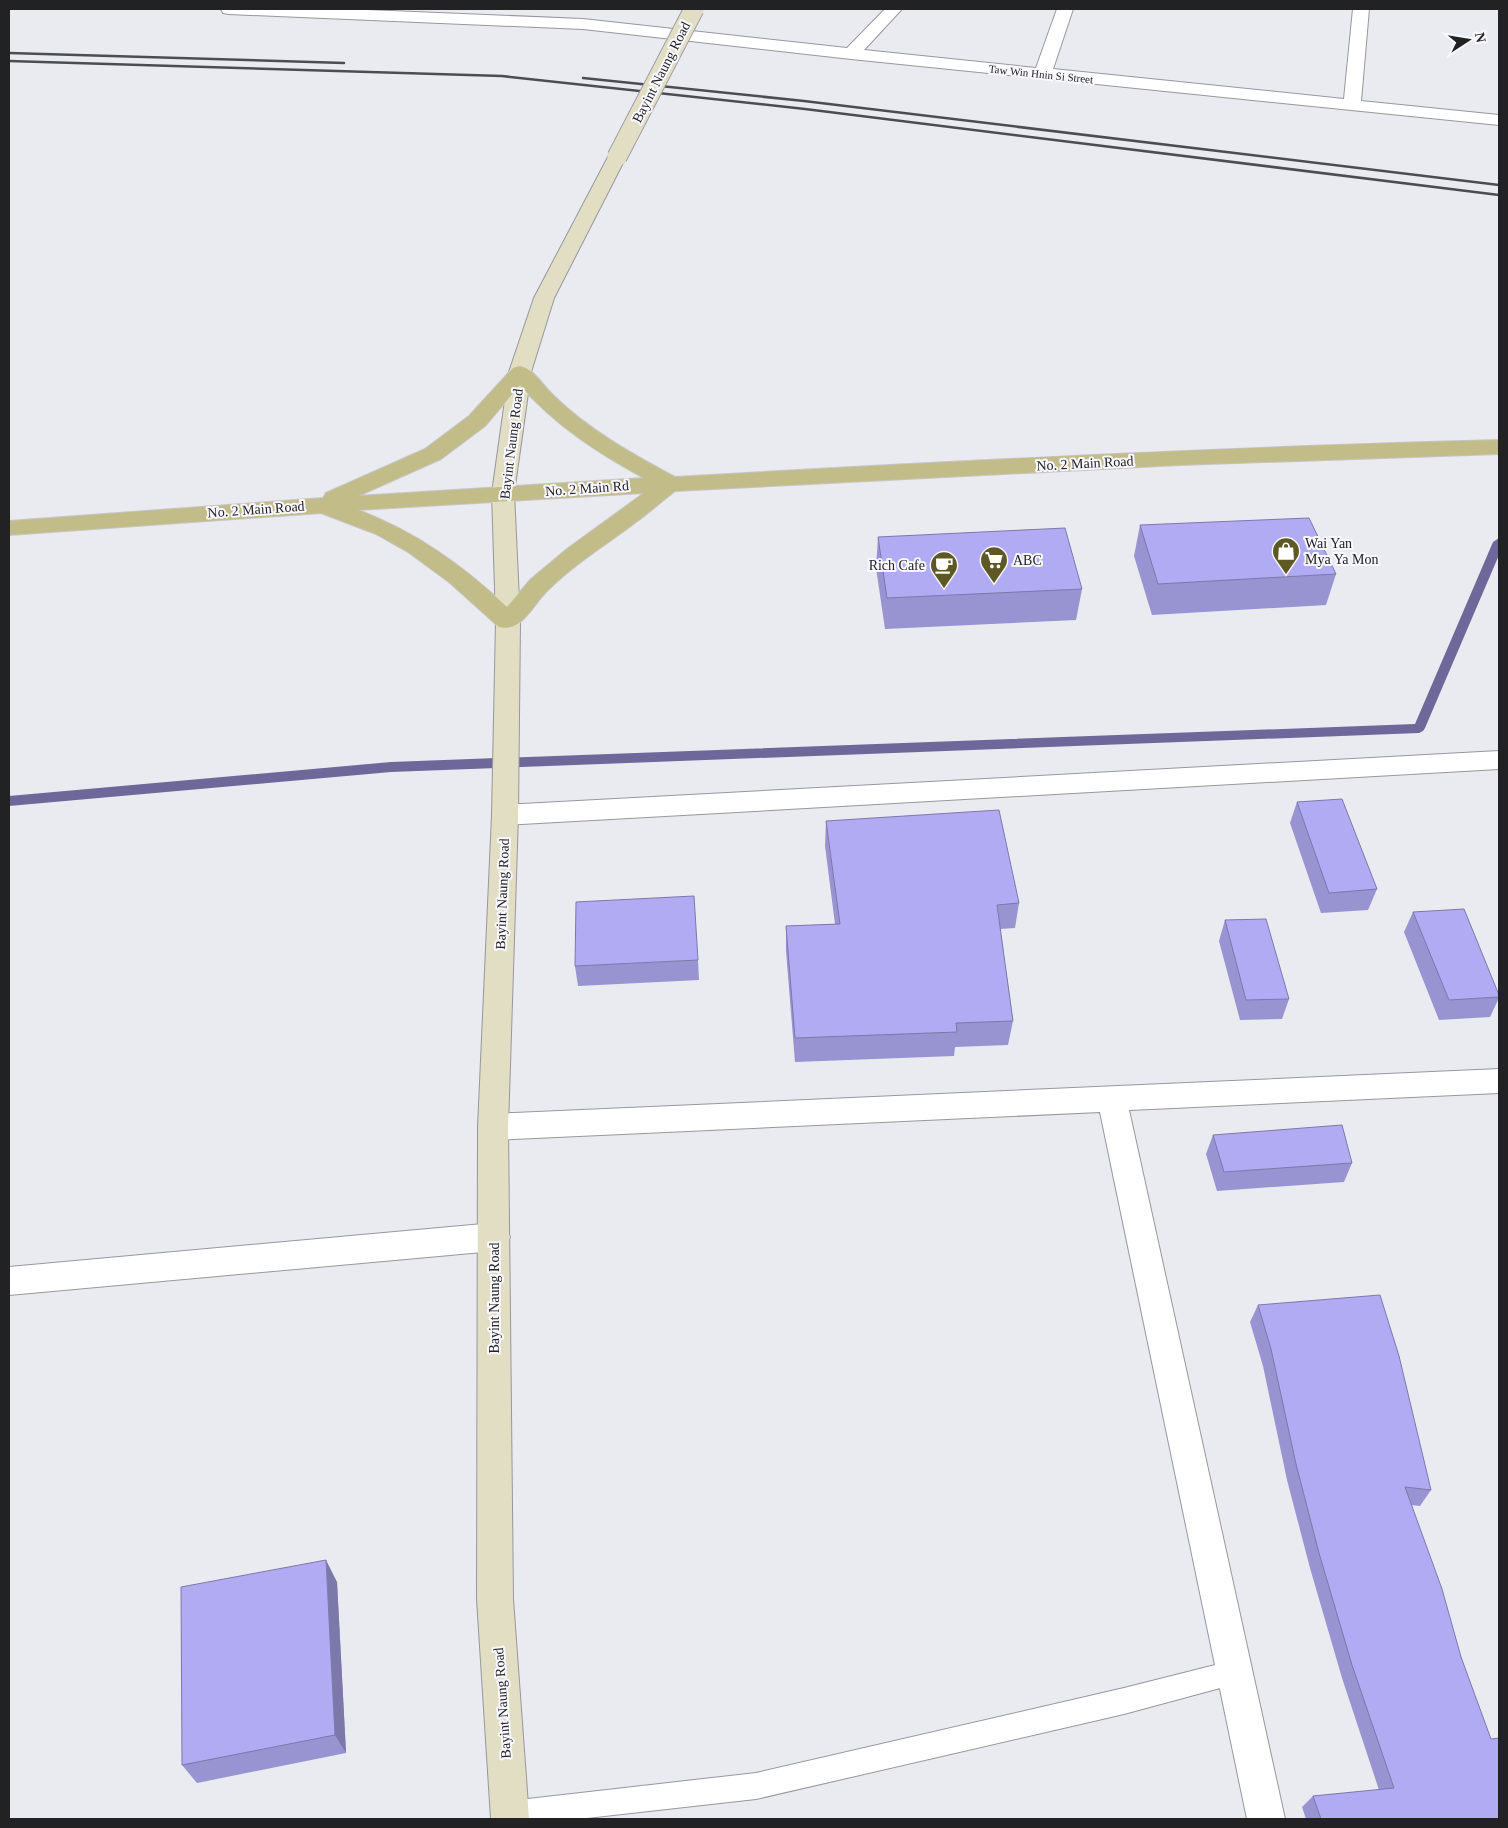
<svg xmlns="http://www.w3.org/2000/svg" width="1508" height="1828" viewBox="0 0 1508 1828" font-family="'Times New Roman',serif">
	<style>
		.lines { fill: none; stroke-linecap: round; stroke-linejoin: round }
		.stream { fill: #6d6899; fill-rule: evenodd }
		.service-casing { stroke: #97979d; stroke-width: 2 }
		.minor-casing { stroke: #97979d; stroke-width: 2 }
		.secondary-casing { stroke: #97979d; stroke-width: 2 }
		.primary-casing { stroke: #c6c6c6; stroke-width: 2 }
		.service { fill: #fff; fill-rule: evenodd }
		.minor { fill: #fff; fill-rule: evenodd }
		.secondary { fill: #e1dec4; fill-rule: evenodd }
		.primary { fill: #c2bc88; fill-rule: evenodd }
		.rail { stroke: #4d4d51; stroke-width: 2.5 }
		.secondary-bridge-casing { stroke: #97979d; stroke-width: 21; stroke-linecap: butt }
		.secondary-bridge { stroke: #e1dec4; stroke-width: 19 }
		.wall { fill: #9893d1 }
		.shaded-wall { fill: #7c78aa }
		.building { fill: #b1abf3; stroke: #7c78aa }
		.labels { text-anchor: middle; stroke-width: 4; stroke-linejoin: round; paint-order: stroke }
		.far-street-label { font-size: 11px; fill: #222225; stroke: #f8f8fe }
		.street-label { font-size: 14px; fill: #222225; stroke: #f8f8fe }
		.poi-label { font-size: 14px; fill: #222225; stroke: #f8f8fe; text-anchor: start }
	</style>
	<rect width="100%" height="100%" fill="#eaeaf1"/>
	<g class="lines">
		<path class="stream" d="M1499,538V555L1425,728L1423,731L1419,733L391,772L9,806V796L391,762L1415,724L1493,542Z"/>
		<g class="service-casing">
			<path id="service" d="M1235,1660L1244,1663L1247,1672L1244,1681L1235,1684L1124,1714L756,1799L578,1819H499L497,1814L501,1805L510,1801L756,1773L1124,1688Z"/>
		</g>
		<g class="minor-casing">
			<g id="minor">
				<path d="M221,9H343L583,19L847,48L885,9H902L864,50L1036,68L1057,9H1073L1053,69L1344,99L1353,9H1369L1361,101L1499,115V125L851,59L583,29L229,14L223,13Z"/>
				<path d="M1499,751V769L505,825L496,822L492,815L496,808L505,805Z"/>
				<path d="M1499,1069V1093L1129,1110L1285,1819H1247L1100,1112L493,1140L482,1136L478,1127L482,1118L493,1114Z"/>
				<path d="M494,1223L505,1227L510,1237L505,1247L494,1251L9,1295V1267Z"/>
			</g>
		</g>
		<g class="secondary-casing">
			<path id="secondary" d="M617,151L624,153L626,157L554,298L531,372L514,493L520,621L518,815L508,1127L513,1599L529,1819H491L477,1599L478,1127L492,815L496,621L492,493L509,372L534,298L608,157L610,153Z"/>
		</g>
		<g class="primary-casing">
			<path id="primary" d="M520,366C534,369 543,386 554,396C589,430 632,454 675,477C950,461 1224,447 1499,440V454L1180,465L675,491C662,501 650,512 636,522C606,545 574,564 548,590C533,604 522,633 499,627L449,582L408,552L376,534L321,513L9,535V521L323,498L326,493L425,449L469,416L513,368ZM520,385C555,425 598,453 644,478L358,496L441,459L485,426ZM644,493L567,549L531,579L507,607C462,565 416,532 358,510Z"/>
		</g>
		<use href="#service" class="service"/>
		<use href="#minor" class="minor"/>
		<use href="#secondary" class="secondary"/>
		<use href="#primary" class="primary"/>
		<g class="rail">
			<path d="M9,53L344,63"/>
			<path d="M9,61L502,76L805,109L1499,195"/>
			<path d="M583,78L804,101L1499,185"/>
		</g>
		<g class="secondary-bridge-casing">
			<path id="secondary-bridge" d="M617,157L694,9"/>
		</g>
		<use href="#secondary-bridge" class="secondary-bridge"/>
	</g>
	<g class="wall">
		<path d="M1140,525L1336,574L1326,605L1152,615L1134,556Z"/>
		<path d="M878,537L1082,589L1076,620L885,629L876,568Z"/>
		<path d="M1297,802L1377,889L1368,910L1321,913L1290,823Z"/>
		<path d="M826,821L1019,903L1015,928L1000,929L1013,1021L1008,1045L955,1047L954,1056L795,1062L786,951V926L835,924L825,846Z"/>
		<path d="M1413,912L1499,995V998L1490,1017L1439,1020L1404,932Z"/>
		<path d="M1225,920L1289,999L1282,1019L1240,1020L1219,941Z"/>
		<path d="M698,960L699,980L578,986L575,966Z"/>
		<path d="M1213,1135L1352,1163L1344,1182L1217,1191L1206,1154Z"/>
		<path d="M1258,1305L1431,1490L1420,1506L1411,1505L1499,1819H1306L1302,1807L1313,1796L1379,1790L1342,1678L1310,1568L1287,1480L1263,1366L1250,1322Z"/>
		<path d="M337,1582L346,1753L197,1783L182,1765Z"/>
	</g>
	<path class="shaded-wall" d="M326,1560L337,1582L346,1753L335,1735Z"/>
	<g class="building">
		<path d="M1309,518L1336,574L1158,584L1140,525Z"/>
		<path d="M1065,528L1082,589L887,598L878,537Z"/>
		<path d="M1342,799L1377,889L1329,893L1297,802Z"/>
		<path d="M999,810L1019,903L997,905L1013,1021L956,1023L957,1032L795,1038L786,926L840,924L826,821Z"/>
		<path d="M694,896L698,960L575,966L576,902Z"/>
		<path d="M1464,909L1499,995V997L1449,1000L1413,912Z"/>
		<path d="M1266,919L1289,999L1246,1000L1225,920Z"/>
		<path d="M1342,1125L1352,1163L1224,1172L1213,1135Z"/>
		<path d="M1380,1295L1399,1356L1431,1490L1405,1487L1442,1589L1461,1657L1491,1739L1499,1738V1819H1321L1313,1796L1394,1788L1352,1665L1319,1553L1296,1464L1271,1349L1258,1305Z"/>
		<path d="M326,1560L335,1735L182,1765L181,1587Z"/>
	</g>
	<defs>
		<g id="shop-pin" transform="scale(1.4375)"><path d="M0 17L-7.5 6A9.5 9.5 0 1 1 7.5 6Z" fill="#5e5824" stroke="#f8f8fe"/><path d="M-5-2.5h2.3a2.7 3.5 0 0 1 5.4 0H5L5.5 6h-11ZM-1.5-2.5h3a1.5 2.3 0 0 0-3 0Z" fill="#fff"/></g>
		<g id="supermarket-pin" transform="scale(1.4375)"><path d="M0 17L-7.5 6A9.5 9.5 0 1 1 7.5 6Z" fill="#5e5824" stroke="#f8f8fe"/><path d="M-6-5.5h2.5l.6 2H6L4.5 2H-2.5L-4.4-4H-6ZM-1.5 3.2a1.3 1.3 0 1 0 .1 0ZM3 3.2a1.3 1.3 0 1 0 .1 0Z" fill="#fff"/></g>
		<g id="cafe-pin" transform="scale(1.4375)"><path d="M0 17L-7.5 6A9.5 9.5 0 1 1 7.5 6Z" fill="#5e5824" stroke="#f8f8fe"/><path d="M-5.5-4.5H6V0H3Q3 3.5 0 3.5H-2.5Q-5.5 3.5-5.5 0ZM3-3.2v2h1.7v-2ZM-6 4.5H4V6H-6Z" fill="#fff"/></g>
	</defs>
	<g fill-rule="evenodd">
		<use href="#shop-pin" x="1286" y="551"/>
		<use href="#supermarket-pin" x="994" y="560"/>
		<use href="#cafe-pin" x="944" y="565"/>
	</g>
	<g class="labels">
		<g class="far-street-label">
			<text transform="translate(1041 74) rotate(6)" y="4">Taw Win Hnin Si Street</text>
		</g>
		<g class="street-label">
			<text transform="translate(661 72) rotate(-63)" y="5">Bayint Naung Road</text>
			<text transform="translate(511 444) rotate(-83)" y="5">Bayint Naung Road</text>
			<text transform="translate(1085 463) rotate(-3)" y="5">No. 2 Main Road</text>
			<text transform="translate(587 488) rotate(-4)" y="5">No. 2 Main Rd</text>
			<text transform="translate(256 509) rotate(-4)" y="5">No. 2 Main Road</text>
			<text transform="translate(502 894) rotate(-88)" y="5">Bayint Naung Road</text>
			<text transform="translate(494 1298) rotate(-90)" y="5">Bayint Naung Road</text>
			<text transform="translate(502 1703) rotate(-94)" y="5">Bayint Naung Road</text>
		</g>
		<g class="poi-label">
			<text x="1305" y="548">Wai Yan<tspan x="1305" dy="16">Mya Ya Mon</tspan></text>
			<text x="1013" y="565">ABC</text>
			<text x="925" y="570" text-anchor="end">Rich Cafe</text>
		</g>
	</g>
	<rect width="1508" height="1828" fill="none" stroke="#222225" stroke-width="20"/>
	<g transform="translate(1468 40) rotate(78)" stroke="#f8f8fe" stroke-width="4" paint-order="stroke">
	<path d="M0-4L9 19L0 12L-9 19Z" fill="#222225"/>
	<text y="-8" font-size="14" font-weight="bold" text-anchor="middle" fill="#222225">N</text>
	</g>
</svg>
